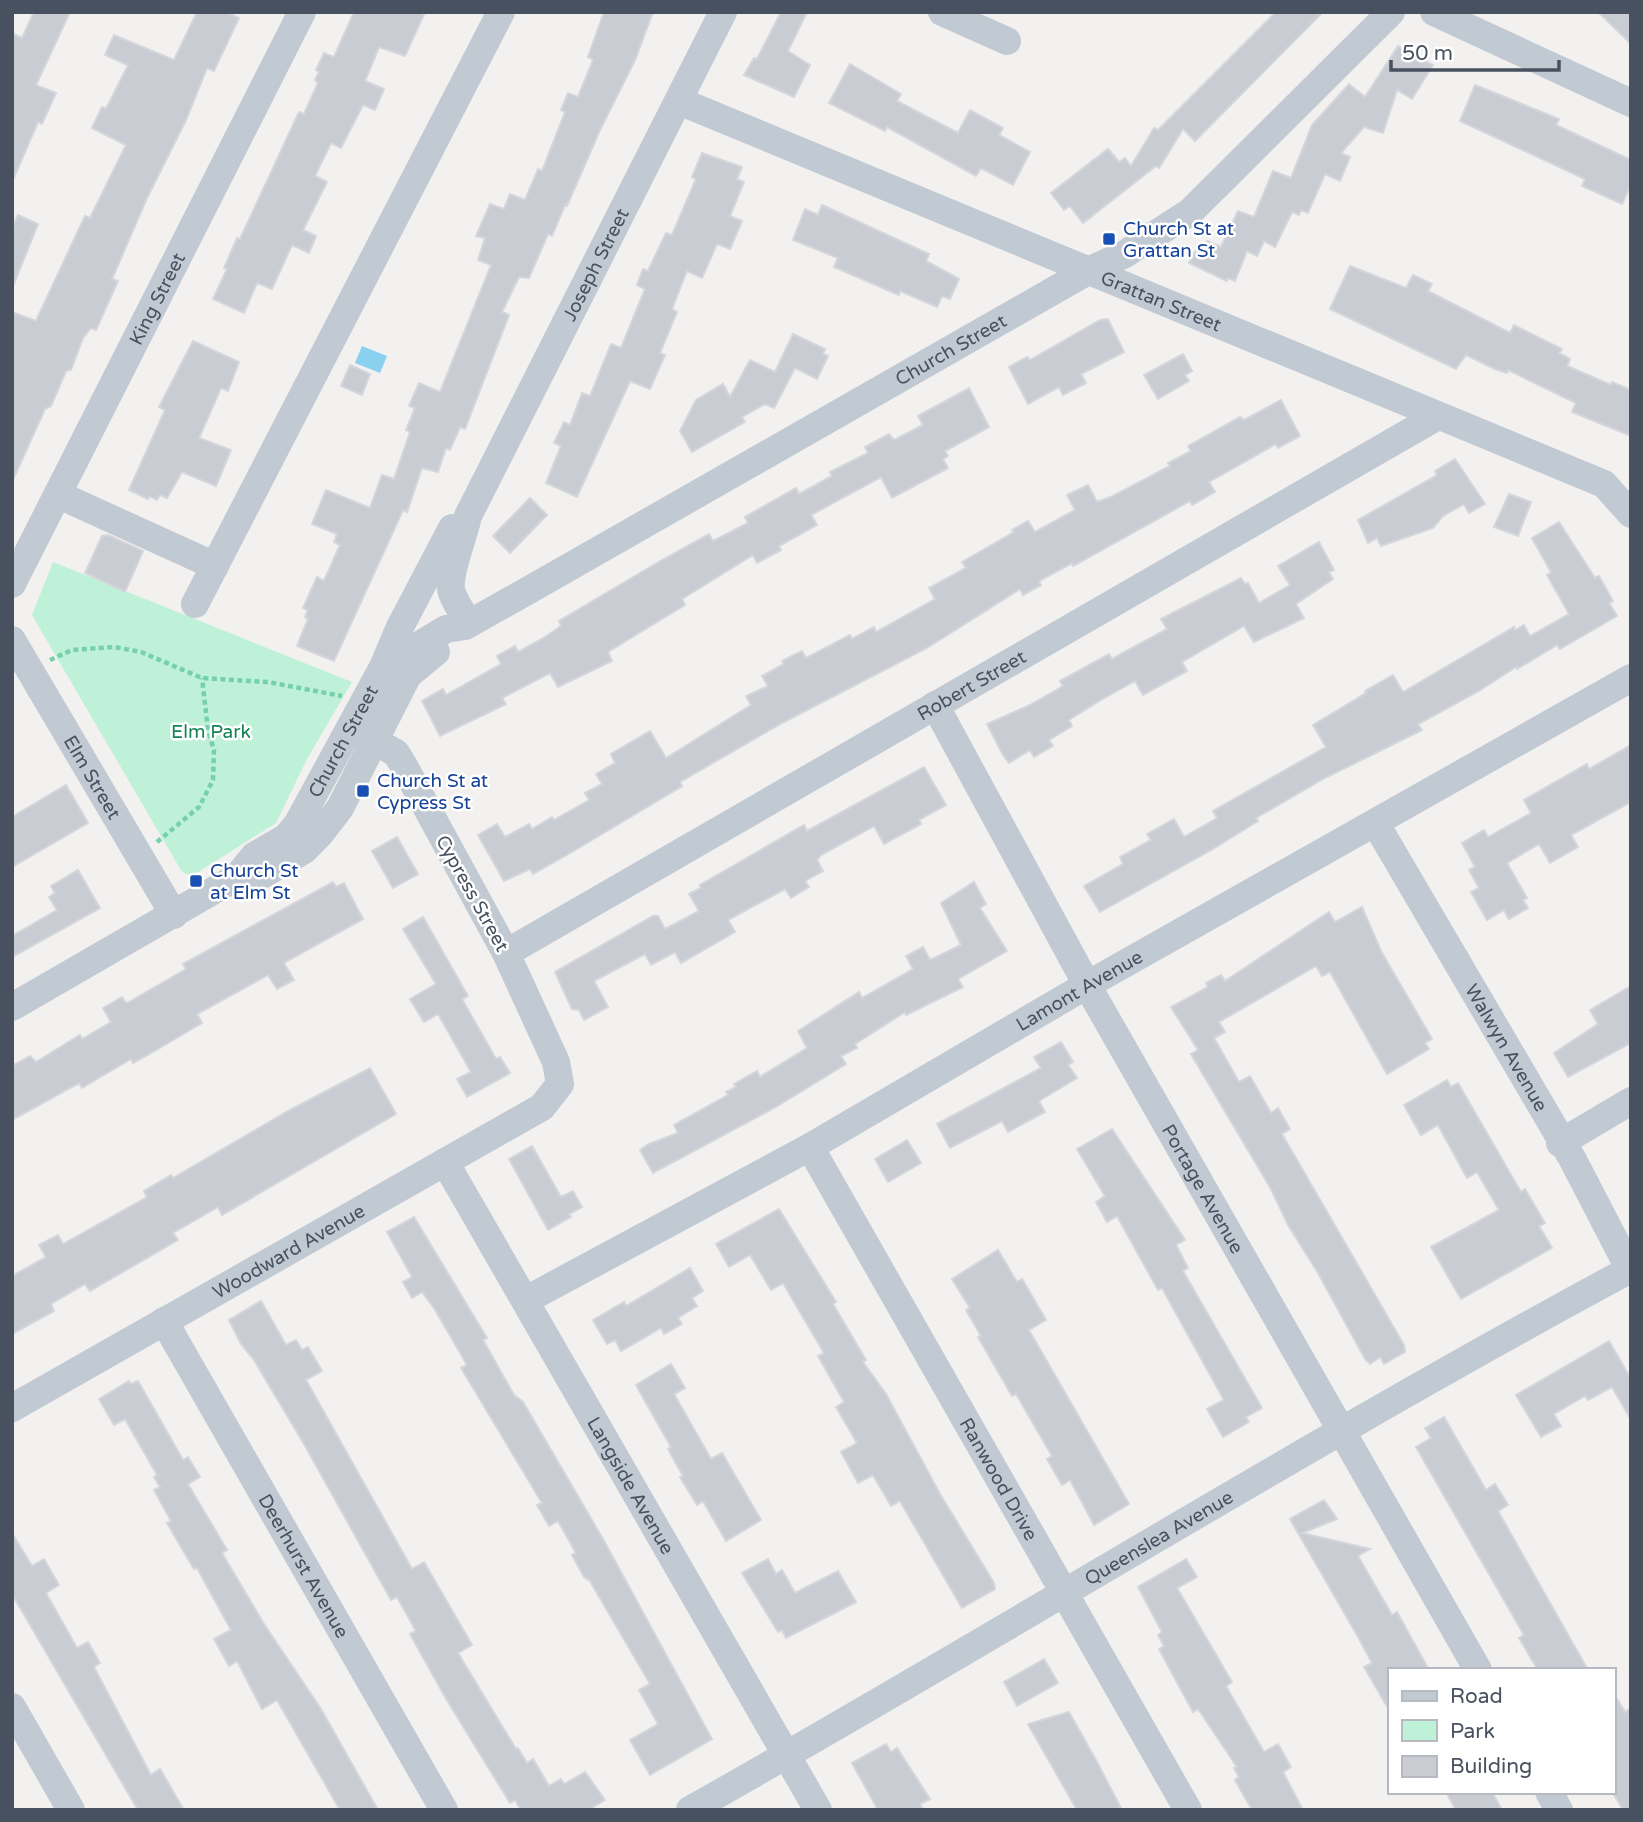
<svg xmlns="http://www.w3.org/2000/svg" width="1643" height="1822" viewBox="0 0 1643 1822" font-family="'Varela Round',sans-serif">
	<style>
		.green { fill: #bef1d7 }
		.water { fill: #8ad0ef }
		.building { fill: #caccd3; stroke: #d4d6dc; stroke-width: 2 }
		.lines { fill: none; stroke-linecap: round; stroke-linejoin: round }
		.path { stroke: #75d0ac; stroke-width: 4.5; stroke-dasharray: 5 3.5; stroke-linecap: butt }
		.minor { stroke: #c1c9d2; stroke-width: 28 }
		.transit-dot { fill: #1a4fb4; stroke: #fff; stroke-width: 2.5 }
		.labels { text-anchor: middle; stroke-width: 5; stroke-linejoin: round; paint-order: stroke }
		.transit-label { font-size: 19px; fill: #164399; stroke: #fff; text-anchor: start }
		.street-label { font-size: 19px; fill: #48515f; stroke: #fff }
		.park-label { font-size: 19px; fill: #158357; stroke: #fff }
	</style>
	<rect width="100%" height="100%" fill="#f3f0f0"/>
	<path class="green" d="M53,562L352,682L307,759L276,823L192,876L182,872L32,615Z"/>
	<path class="water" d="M362,346L387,356L380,373L355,363Z"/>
	<g class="building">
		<path d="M34,12H70L36,85L56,93L42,124L38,122L12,182V33L22,38Z"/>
		<path d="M197,12H226L239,18L214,71L207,68L186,120L147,198L112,279L118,281L96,330L91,328L83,338L71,370L66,371L51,406L45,409L12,482V312L36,321L85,216L90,218L126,145L92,128L102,107L106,109L128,65L105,55L114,35L174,60Z"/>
		<path d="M354,12H425L405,56L379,47L365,81L384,89L375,110L363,105L341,148L331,143L315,176L327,182L303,230L316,236L309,253L292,245L272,289L257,283L244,313L213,299L227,269L224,268L237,238L240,239L299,112L304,114L318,83L315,80L319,72L316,70L324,53L334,57Z"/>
		<path d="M604,12H653L635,60L600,130L567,206L565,205L552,236L548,234L529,278L519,277L502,312L509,315L465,429L460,427L450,450L446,448L438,472L422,468L407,512L403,510L334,661L297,646L308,619L305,617L308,610L303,608L317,577L324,581L340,545L334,542L337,534L312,524L326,490L370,508L382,475L394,479L410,432L406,430L415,408L409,406L419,383L440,392L491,265L478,260L485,238L476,236L490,204L504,209L510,194L525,200L538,169L542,171L565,112L561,110L568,93L578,97L593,60L588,57Z"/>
		<path d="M781,12H807L788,51L810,65L794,97L744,75L754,58L757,59Z"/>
		<path d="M1276,12H1323L1195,141L1183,129L1159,168L1156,166L1083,223L1070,206L1064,210L1051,193L1108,149L1119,162L1125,158L1131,166L1154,128L1158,130Z"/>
		<path d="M1598,12H1631V44Z"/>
		<path d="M1398,46L1433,65L1412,99L1397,90L1383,133L1364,127L1341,153L1350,157L1340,181L1325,174L1308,213L1301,210L1299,215L1292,212L1275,247L1264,241L1257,256L1247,251L1235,281L1228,278L1227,281L1189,263L1193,254L1207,241L1221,247L1238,211L1254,217L1273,171L1291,178L1312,125L1349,84L1365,97Z"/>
		<path d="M850,64L901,94L897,101L958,133L970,110L1003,128L999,135L1030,152L1013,185L981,168L976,176L887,127L885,131L829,103Z"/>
		<path d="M1475,85L1559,119L1556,125L1631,160V185L1622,204L1582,186L1585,179L1460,121Z"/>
		<path d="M702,153L742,167L737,179L744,182L730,216L742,221L730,249L717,244L702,278L687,271L672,309L677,312L660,353L665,355L650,389L630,381L577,497L546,483L561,446L554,443L564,422L570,425L582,393L590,396L611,344L621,348L645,289L637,285L643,269L648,271L666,233L672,235L696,179L692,177Z"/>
		<path d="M822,205L929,254L926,261L959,279L950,299L942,296L937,307L900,291L899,295L834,267L838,258L793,240L805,209L818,215Z"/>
		<path d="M18,215L38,224L13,286L12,229Z"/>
		<path d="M1350,266L1406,288L1413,275L1432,284L1428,291L1510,333L1514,325L1562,349L1559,353L1570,359L1567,366L1611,385L1612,382L1631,390V436L1572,412L1576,403L1508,370L1507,373L1495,369L1466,355L1456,369L1330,309Z"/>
		<path d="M1108,319L1124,352L1081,374L1086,383L1063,395L1059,387L1028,404L1009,367L1027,357L1030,360L1100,320Z"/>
		<path d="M793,334L825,349L823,354L828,356L817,379L795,368L774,408L765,404L742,417L745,422L692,452L680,431L696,400L723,384L730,397L750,360L775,372Z"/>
		<path d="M193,341L239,362L228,391L221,388L199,438L231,450L216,486L182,472L167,498L160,495L157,500L149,496L148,499L129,490L165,410L159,407Z"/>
		<path d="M1183,354L1192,371L1185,375L1189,381L1158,399L1144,375Z"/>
		<path d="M350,365L370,374L362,395L341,386Z"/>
		<path d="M969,388L989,427L945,451L948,456L943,459L948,468L892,498L881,477L811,515L817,525L779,546L781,550L757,563L753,555L682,599L685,605L608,652L612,661L558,687L550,673L502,698L506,704L440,736L422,701L443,689L446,695L501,664L497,656L515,646L518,652L542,639L561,626L559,621L662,560L709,534L713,541L748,523L745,517L796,488L799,494L832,476L830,472L868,453L865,447L889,434L894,440L923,425L918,416Z"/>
		<path d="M1281,400L1300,436L1278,448L1276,444L1209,482L1215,492L1192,505L1190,501L1073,566L1072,563L1039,581L1041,585L1023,595L1020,589L927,648L782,723L680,782L682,786L572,852L533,874L530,869L504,881L478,835L497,824L505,837L529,824L532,829L552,817L554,820L589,800L585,793L602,784L596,774L615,763L611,754L650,731L666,758L751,705L746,696L768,686L762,676L784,664L782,661L802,651L806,658L850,635L852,639L874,627L876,632L935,599L929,588L966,568L962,562L1014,532L1012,530L1028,521L1035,532L1075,510L1067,495L1088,485L1097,502L1113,496L1170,466L1168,463L1191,451L1188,446L1240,417L1244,420Z"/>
		<path d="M1455,459L1485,504L1469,513L1464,504L1443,516L1433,528L1381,546L1377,538L1368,543L1358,520L1437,475L1435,471Z"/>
		<path d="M1509,494L1531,502L1518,536L1494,527Z"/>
		<path d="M530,498L547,515L510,553L493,536Z"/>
		<path d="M1559,522L1595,578L1599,576L1613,601L1609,603L1617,616L1560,649L1557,645L1517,669L1516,667L1479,691L1418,724L1422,730L1323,779L1256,818L1258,821L1213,849L1100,912L1084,886L1123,864L1120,857L1151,840L1147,834L1174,819L1184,837L1217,818L1213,811L1326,747L1313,725L1366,693L1365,691L1393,675L1403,692L1514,627L1515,630L1524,625L1530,636L1569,614L1547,575L1551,572L1532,538Z"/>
		<path d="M108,535L143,551L125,592L85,573L102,536Z"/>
		<path d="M1319,542L1334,570L1329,572L1333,579L1296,604L1304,618L1254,642L1244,626L1182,662L1187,671L1143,695L1135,681L1099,701L1069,720L1072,726L1049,740L1053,746L1034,757L1030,750L1009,763L1003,755L987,724L1030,705L1063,686L1060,681L1109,654L1112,659L1167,629L1161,619L1241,578L1245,584L1248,583L1259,603L1290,585L1278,566Z"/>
		<path d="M1631,745V802L1571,835L1578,847L1550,863L1539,844L1507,863L1527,898L1523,900L1528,908L1509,919L1504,910L1487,920L1471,892L1479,888L1469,870L1475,867L1462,843L1484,830L1488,837L1531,813L1524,800L1587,764L1589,769Z"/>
		<path d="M924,767L946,805L919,820L921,824L884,844L874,826L821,855L817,860L823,871L805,881L809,887L791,898L785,889L728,920L735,932L681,963L675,952L651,965L645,954L594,981L608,1007L584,1020L579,1010L572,1009L555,972L653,916H658L665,929L699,911L689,894L701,888L700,885L804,825L807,831Z"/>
		<path d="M66,785L88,823L12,867V817Z"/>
		<path d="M397,837L418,874L393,888L372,851Z"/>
		<path d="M78,870L100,908L12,957V936L57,910L49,897L55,893L51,886Z"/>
		<path d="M333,882L336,887L344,883L363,919L284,963L294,980L277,989L268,975L197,1014L202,1023L153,1052L133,1063L131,1059L82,1088L79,1083L12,1120V1066L30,1056L36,1062L80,1035L82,1039L111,1022L103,1008L122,997L126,1003L129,1002L186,969L183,964Z"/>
		<path d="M974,882L986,904L980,908L1007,951L958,979L963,987L906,1015L905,1012L855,1044L857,1048L841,1056L846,1064L776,1107L653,1173L640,1150L649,1144L678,1133L674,1125L728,1095L726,1092L736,1087L734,1084L757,1071L760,1077L807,1048L798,1031L859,992L862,998L913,969L906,956L923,947L930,960L961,945L941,903Z"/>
		<path d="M1362,907L1381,951L1432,1039L1425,1043L1429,1049L1387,1074L1330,972L1322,976L1316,966L1219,1022L1225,1032L1214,1038L1239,1082L1250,1076L1271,1113L1278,1108L1290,1129L1282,1134L1404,1345L1405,1352L1384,1364L1380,1357L1370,1364L1365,1359L1318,1273L1288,1225L1271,1189L1191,1054L1198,1050L1171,1007L1208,987L1206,983L1221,975L1225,981L1329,912L1335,922Z"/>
		<path d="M423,917L468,996L462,999L496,1059L500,1057L510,1073L467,1097L457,1079L471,1072L438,1014L424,1022L410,999L436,984L403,929Z"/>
		<path d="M1631,986V1043L1568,1077L1554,1053L1598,1024L1590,1010Z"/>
		<path d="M1061,1042L1073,1062L1068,1065L1077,1078L1039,1101L1045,1112L1008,1132L1002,1121L950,1148L937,1124L1041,1068L1034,1057Z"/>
		<path d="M370,1068L396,1114L222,1215L218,1207L173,1233L178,1240L90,1291L85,1284L51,1304L54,1311L12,1334V1276L46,1257L39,1245L58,1235L63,1244L147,1197L144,1191L171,1175L173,1178L288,1111Z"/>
		<path d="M1447,1080L1451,1087L1458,1083L1521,1192L1525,1189L1545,1223L1539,1226L1552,1248L1461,1299L1431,1247L1499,1210L1477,1172L1467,1178L1438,1125L1421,1135L1404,1105Z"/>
		<path d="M1112,1129L1185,1240L1176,1245L1188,1268L1183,1271L1262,1408L1246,1417L1249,1422L1223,1437L1207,1409L1224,1400L1162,1288L1158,1290L1117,1216L1107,1222L1096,1202L1105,1196L1077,1149Z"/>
		<path d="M907,1140L921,1163L888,1182L875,1159Z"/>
		<path d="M532,1146L561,1197L573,1191L582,1207L569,1214L571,1217L548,1230L509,1159Z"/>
		<path d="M779,1209L836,1302L833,1304L866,1360L863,1362L886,1394L940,1494L994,1583L995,1589L962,1608L900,1501L891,1506L873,1475L858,1483L841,1452L857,1443L836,1407L844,1402L818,1356L824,1353L783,1283L771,1290L750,1255L729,1267L716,1244Z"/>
		<path d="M414,1217L487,1338L483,1340L514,1395L523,1402L603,1539L712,1739L650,1775L630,1740L658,1724L639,1690L650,1684L590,1581L584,1577L572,1555L576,1553L558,1521L549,1526L537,1505L542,1503L461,1368L467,1365L434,1308L422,1292L412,1298L403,1282L412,1277L387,1232Z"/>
		<path d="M998,1250L1017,1282L1022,1279L1046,1320L1029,1330L1129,1504L1094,1525L1070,1480L1062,1485L1047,1459L1052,1456L1016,1394L1012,1396L978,1337L981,1336L966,1310L970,1308L952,1279Z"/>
		<path d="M690,1268L703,1291L692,1298L697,1306L678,1318L682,1324L664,1334L661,1328L621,1351L615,1340L607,1344L593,1320L624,1302L626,1306Z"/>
		<path d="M261,1301L286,1345L296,1340L302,1350L308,1347L322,1371L306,1380L412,1569L424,1562L472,1645L458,1653L516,1749L518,1748L527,1763L533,1759L549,1786L561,1779L564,1784L585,1772L605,1800L588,1810H521L515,1800L510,1803L445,1697L410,1634L416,1631L397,1597L391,1600L304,1444L254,1360L241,1344L229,1320Z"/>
		<path d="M1609,1341L1631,1379V1420L1612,1387L1588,1400L1585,1396L1554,1414L1561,1426L1541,1437L1516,1395Z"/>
		<path d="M671,1364L685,1388L674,1394L711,1459L722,1453L761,1520L726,1541L703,1501L697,1505L680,1477L683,1476L668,1449L671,1447L636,1385Z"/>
		<path d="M129,1381L130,1384L138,1381L183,1460L188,1457L200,1477L188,1484L227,1550L222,1553L264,1624L321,1709L378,1810H340L277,1700L262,1709L237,1661L229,1666L214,1639L231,1630L197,1568L194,1569L167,1523L171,1521L154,1490L160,1487L154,1477L157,1475L125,1419L114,1425L99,1399Z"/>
		<path d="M1444,1417L1486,1490L1495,1484L1508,1505L1498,1511L1588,1670H1538L1519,1638L1524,1635L1416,1447L1431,1438L1425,1428Z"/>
		<path d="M1324,1500L1337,1519L1302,1533L1370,1549L1358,1556L1392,1615L1397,1612L1429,1670H1389V1710L1364,1667L1372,1663L1357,1635L1290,1519Z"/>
		<path d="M12,1533L32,1566L44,1559L59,1585L46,1593L77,1648L88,1642L100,1663L94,1667L151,1775L160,1769L184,1810H138L12,1594Z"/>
		<path d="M768,1559L776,1574L782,1570L795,1593L838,1571L856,1602L786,1638L782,1630L778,1632L742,1573Z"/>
		<path d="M1186,1559L1197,1577L1177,1588L1232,1682L1226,1686L1264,1752L1278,1744L1291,1767L1283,1772L1303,1810H1252L1235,1780L1239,1777L1234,1768L1237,1767L1198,1709L1193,1712L1159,1649L1164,1646L1158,1635L1162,1632L1138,1587Z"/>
		<path d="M1044,1659L1058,1683L1017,1706L1004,1682Z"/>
		<path d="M1613,1692L1625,1712L1631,1708V1810H1623L1613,1793Z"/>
		<path d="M1069,1712L1097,1762L1122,1810H1077L1028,1724Z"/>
		<path d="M886,1744L891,1752L897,1748L930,1799L920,1804L923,1810H878L852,1763Z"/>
		<path d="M1446,1792H1492L1502,1810H1456Z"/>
	</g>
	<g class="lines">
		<g class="path">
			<path d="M50,660L72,650L114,647L141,652L202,678L268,682L342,696"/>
			<path d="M157,842L199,807L213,780L214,750L208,730L202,678"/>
		</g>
		<g class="minor">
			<path d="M942,12L1007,41"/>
			<path d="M1434,12L1631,103"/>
			<path id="s1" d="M679,101L1604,484L1631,514"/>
			<path d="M59,495L215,566"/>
			<path id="s2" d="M12,584L302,12"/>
			<path d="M195,604L501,12"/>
			<path id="s3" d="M469,623C463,614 456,604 452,593C446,577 464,537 468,516L723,12"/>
			<path id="s4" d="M12,640L174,915"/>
			<path d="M383,667L400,627L452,528"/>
			<path id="s5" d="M935,705L1087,985L1478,1670"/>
			<path id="s6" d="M1376,824L1573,1160L1631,1272"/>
			<path d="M237,877L264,874L304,850L320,834L340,808L408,675L436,652"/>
			<path id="s7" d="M506,953L1436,417"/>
			<path id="s8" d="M12,1007L237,877L254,856L287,837L298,823L383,667L446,629L465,626L529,590L1088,271L1125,254L1190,212L1391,12"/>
			<path d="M1560,1143L1631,1101"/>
			<path id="s9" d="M810,1147L1188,1810"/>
			<path id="s10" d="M445,1162L818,1810"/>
			<path id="s11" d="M526,1300L810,1147L1087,985L1631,678"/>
			<path id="s12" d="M164,1321L444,1810"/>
			<path id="s13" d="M12,1408L542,1107L560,1084L556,1062L506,953L404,766L396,753L351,728"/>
			<path d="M12,1707L71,1810"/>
			<path d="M1549,1792L1559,1810"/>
			<path id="s14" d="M690,1810C1005,1632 1311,1441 1629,1270"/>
		</g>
	</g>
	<g class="transit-dot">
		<rect x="1102" y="232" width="14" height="14" rx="3.5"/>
		<rect x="356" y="784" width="14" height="14" rx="3.5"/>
		<rect x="189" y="874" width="14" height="14" rx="3.5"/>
	</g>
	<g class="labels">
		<g class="transit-label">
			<text x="1123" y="235">Church St at<tspan x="1123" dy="22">Grattan St</tspan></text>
			<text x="377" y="787">Church St at<tspan x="377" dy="22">Cypress St</tspan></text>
			<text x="210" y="877">Church St<tspan x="210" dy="22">at Elm St</tspan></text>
		</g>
		<g class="street-label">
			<text dy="7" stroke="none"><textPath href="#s3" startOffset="396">Joseph Street</textPath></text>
			<text dy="7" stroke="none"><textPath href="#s2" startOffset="320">King Street</textPath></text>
			<text dy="7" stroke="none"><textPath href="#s1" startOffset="522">Grattan Street</textPath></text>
			<text dy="7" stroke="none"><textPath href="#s8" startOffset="1172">Church Street</textPath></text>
			<text dy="7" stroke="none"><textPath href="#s7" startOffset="537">Robert Street</textPath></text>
			<text dy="7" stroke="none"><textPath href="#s8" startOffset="436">Church Street</textPath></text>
			<text dy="7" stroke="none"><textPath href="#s4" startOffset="159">Elm Street</textPath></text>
			<text transform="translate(473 893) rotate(61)" y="7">Cypress Street</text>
			<text dy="7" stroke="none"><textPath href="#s11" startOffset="634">Lamont Avenue</textPath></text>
			<text dy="7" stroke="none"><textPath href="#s6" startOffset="259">Walwyn Avenue</textPath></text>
			<text dy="7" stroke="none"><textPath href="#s5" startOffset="553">Portage Avenue</textPath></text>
			<text dy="7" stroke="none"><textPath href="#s13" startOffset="318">Woodward Avenue</textPath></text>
			<text dy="7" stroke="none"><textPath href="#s9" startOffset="382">Ranwood Drive</textPath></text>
			<text dy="7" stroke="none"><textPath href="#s10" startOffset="373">Langside Avenue</textPath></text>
			<text dy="7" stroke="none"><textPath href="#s14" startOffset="542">Queenslea Avenue</textPath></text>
			<text dy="7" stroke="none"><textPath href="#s12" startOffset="282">Deerhurst Avenue</textPath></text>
		</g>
		<g class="park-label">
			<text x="211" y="738">Elm Park</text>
		</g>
	</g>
	<rect width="1643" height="1822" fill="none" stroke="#48515f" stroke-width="28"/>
	<rect x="1388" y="1668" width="228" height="126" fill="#ffffff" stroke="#b6b9bf" stroke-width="2"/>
	<rect x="1402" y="1691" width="35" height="10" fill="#c1c9d2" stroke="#b6b9bf" stroke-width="2"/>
	<text x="1450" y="1703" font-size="21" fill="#48515f">Road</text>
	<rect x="1402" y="1720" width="35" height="21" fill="#bef1d7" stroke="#b6b9bf" stroke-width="2"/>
	<text x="1450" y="1738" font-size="21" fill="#48515f">Park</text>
	<rect x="1402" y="1756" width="35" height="21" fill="#caccd3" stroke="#b6b9bf" stroke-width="2"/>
	<text x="1450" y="1773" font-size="21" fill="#48515f">Building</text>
	<path d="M1391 60v10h168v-10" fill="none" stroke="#48515f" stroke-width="3.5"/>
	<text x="1402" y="60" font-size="21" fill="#48515f" stroke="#ffffff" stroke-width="5" paint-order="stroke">50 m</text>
</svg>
